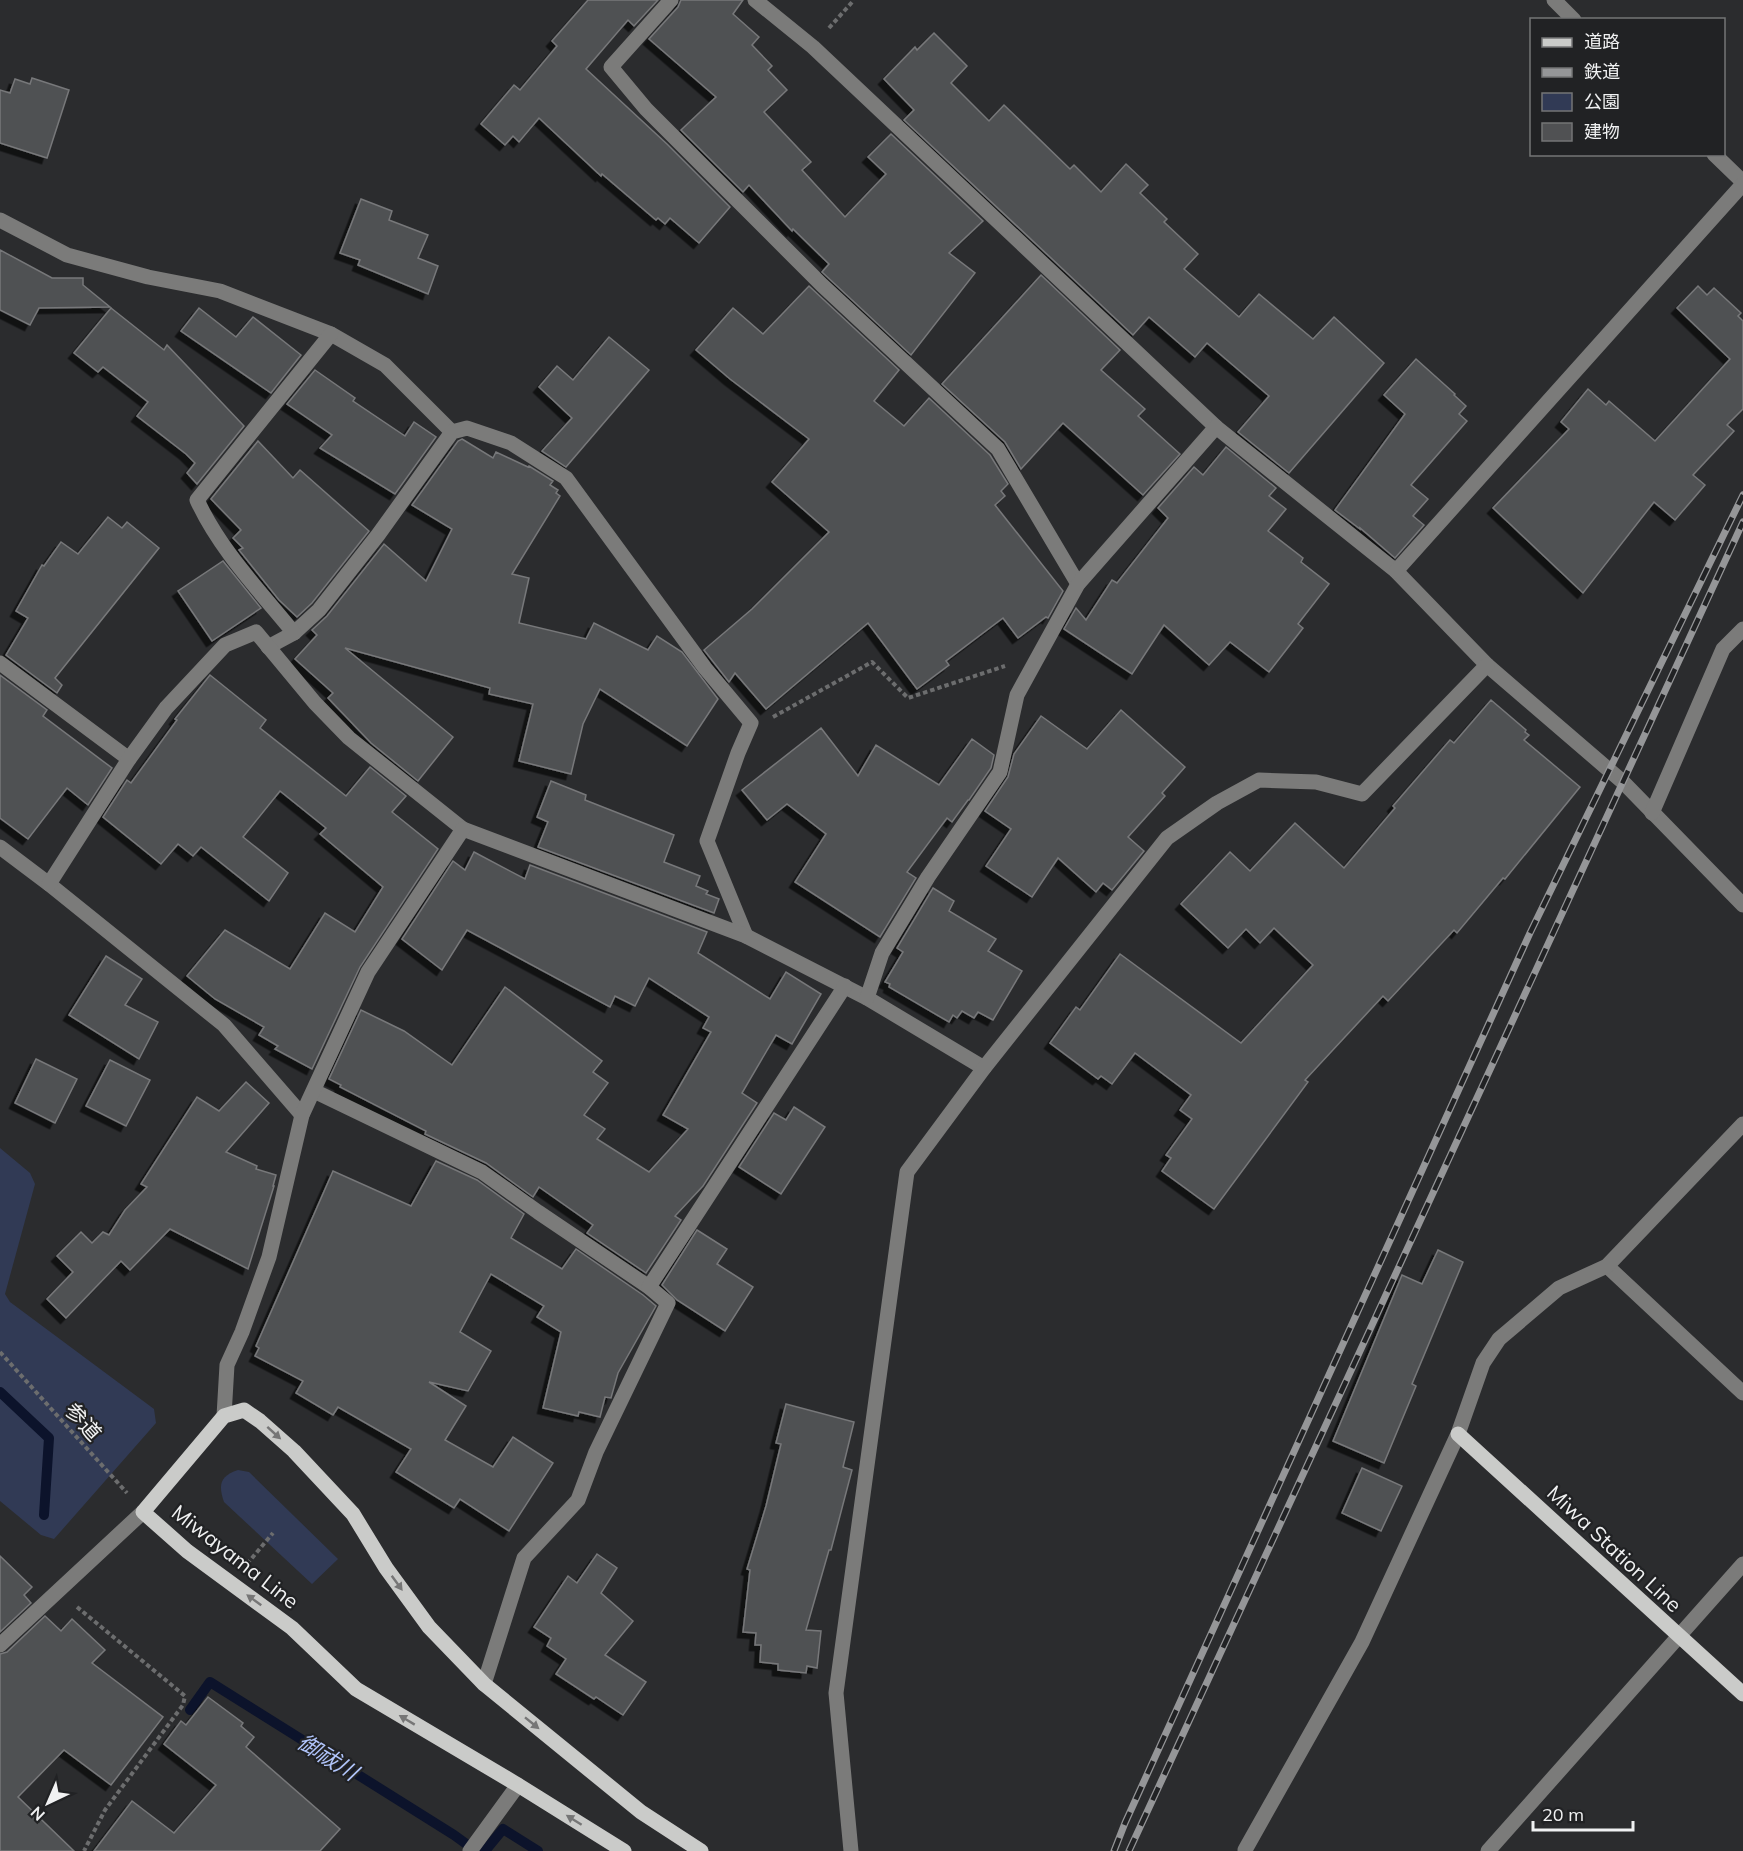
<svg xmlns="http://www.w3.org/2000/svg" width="1743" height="1851" viewBox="0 0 1743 1851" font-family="Mulish,'Noto Sans JP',sans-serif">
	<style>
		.green { fill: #313a55 }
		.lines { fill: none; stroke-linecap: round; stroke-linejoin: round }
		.stream { stroke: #0c132b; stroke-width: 10 }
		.building { fill: #505153; stroke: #77787a; stroke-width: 1.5; filter: url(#shadow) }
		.path { stroke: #6c6d6e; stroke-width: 4; stroke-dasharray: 4.5 3; stroke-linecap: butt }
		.minor { stroke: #7b7b7a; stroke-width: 15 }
		.major { stroke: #cacbc9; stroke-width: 15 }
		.rail-casing { stroke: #959698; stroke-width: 7 }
		.rail { stroke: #212224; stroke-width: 4.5; stroke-dasharray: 14; stroke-linecap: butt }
		.oneway { fill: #767676 }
		.labels { text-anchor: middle; stroke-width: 4.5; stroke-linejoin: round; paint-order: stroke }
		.street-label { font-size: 21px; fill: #f0f1f2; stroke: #212224 }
		.water-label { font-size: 22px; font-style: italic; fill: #b0c4fa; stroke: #212224 }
	</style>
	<defs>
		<filter id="shadow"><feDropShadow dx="-5.5" dy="5.5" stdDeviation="0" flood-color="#0009"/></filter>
	</defs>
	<rect width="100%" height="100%" fill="#2b2c2e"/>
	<g class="green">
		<path d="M0,1148L30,1173L35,1184L5,1294L10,1302L154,1409L156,1423L54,1539L41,1535L0,1501Z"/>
		<path d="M238,1470L249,1472L338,1559L312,1584L224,1502C218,1485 220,1476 238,1470Z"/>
	</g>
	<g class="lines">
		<g class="stream">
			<path d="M0,1392L49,1438L44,1515"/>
			<path d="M190,1710L210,1682L454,1835L476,1851"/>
			<path d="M485,1851L503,1829L538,1851"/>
		</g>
	</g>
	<g class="building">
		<path d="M588,0H658L634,26L628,20L586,69L667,144L730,207L699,243L670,218L665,224L658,218L656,220L602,174L601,176L539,118L519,142L513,136L505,145L481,124L514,85L520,90L557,46L552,41Z"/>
		<path d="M681,0H743L733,14L759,37L752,45L772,66L768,70L787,90L764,112L811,162L802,170L845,217L886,174L868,157L891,134L983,221L949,253L975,273L911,355L822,272L829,264L793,229L792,231L749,185L743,192L681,130L716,97L649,39L678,7Z"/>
		<path d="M934,33L967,66L951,83L989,121L1004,105L1070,169L1074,165L1101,192L1126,164L1148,185L1140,193L1167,219L1164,222L1198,254L1184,269L1239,317L1259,294L1313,339L1334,317L1384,363L1289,473L1238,432L1269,396L1207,343L1195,357L1149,317L1133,335L904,120L914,110L884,79L915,47L917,50Z"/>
		<path d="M32,78L69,90L47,158L0,143V90L10,93L15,79L30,84Z"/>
		<path d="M361,199L392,211L389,220L428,235L418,258L438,266L428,294L358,265L360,260L340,253Z"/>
		<path d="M0,250L52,278H83V285L110,307L39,308L30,325L0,310Z"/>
		<path d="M1041,275L1120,350L1101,370L1145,409L1138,416L1180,454L1143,495L1063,423L1021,469L1005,442L942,384Z"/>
		<path d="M809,286L899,370L874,401L904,426L929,398L990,455L1008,484L1001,491L1005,496L995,505L1063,591L1048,618L1046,617L1018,638L1003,618L946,661L949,665L917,689L868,623L766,709L735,673L729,682L704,650L752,609L829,532L772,482L809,439L730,379L696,350L733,308L763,334Z"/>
		<path d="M1698,286L1707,295L1714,288L1741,313L1738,316L1743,321V409L1727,425L1734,431L1693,475L1705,485L1675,520L1654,502L1583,593L1493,508L1569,429L1561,422L1588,389L1606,405L1609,401L1655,441L1730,359L1677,308Z"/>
		<path d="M111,308L164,350L167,345L244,426L197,484L187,473L195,463L186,454L137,416L148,402L103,367L98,372L74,353Z"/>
		<path d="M199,308L236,337L253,317L301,355L271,393L181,331Z"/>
		<path d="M609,337L649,370L566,467L542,451L572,418L539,387L557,366L573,380Z"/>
		<path d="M1416,359L1455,394L1454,395L1466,406L1459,414L1467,421L1411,485L1428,499L1413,516L1424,525L1395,558L1360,528V529L1335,510L1405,414L1384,395Z"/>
		<path d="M315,370L355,398L353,401L405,436L414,422L436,437L395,494L320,448L332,435L287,404Z"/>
		<path d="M462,439L493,458L496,452L528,467L529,466L553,481L550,485L558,490L556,493L560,496L512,574L529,578L519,623L586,639L594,623L648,650L657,636L682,652L718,699L687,746L600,689L583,724L571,774L519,761L533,704L489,694L490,688L345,648L453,737L418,781L371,743L328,698L333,693L295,659L317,635L312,630L327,616L384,544L426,581L452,529L412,505L458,441Z"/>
		<path d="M258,441L293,478L300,470L369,531L312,603L297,617L279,600L239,550L243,548L233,538L241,530L211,499Z"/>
		<path d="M1226,447L1276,488L1269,496L1286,509L1268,531L1303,558L1301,562L1329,584L1298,624L1303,628L1269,672L1230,642L1209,665L1164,625L1132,674L1064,629L1076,608L1086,620L1112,580L1117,583L1168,518L1158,508L1194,467L1203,475Z"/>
		<path d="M108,517L122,528L127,522L159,548L55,678L62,685L57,693L6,655L28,618L16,611L42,565L44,566L61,542L78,554Z"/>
		<path d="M223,561L261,608L212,641L178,591Z"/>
		<path d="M0,675L47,710L43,716L112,768L88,805L67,788L28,839L0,818Z"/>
		<path d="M210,675L266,720L260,728L346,796L370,767L406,796L392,812L438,849L360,967L312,1069L275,1049L278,1046L259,1035L264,1027L215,999L187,976L225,930L290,969L325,913L355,932L383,887L320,834L326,828L280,791L243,837L288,873L269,901L201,847L193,856L178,844L161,864L103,817L127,780L131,783L177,720L175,719Z"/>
		<path d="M1491,700L1526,730L1525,732L1529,735L1524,740L1580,787L1505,879L1503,878L1457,933L1454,930L1388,1001L1383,996L1305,1080L1308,1082L1214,1209L1162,1171L1171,1158L1166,1155L1192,1119L1180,1110L1191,1095L1135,1053L1112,1084L1101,1076L1098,1079L1050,1043L1076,1007L1080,1010L1120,954L1241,1043L1313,965L1274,928L1260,943L1246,929L1228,948L1181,904L1230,852L1250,871L1295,823L1344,868L1395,808L1393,806L1450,740L1454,743Z"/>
		<path d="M1121,710L1185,767L1162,793L1165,796L1128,837L1144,851L1112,890L1103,883L1096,892L1058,858L1032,897L986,866L1011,829L985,811L1008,777L1014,754L1041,716L1087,749Z"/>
		<path d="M821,728L858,776L876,745L939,785L972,739L994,755L991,768L969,800H968L952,822L947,818L907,872L916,878L880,937L795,882L826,834L787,804L767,820L742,790Z"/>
		<path d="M551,781L586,795L585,800L674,835L664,862L700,876L696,886L708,891L706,894L719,899L714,913L538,847L548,822L537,817Z"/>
		<path d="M474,852L525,879L530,865L707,932L698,953L770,999L786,972L821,994L792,1044L776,1035L742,1093L757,1103L703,1186L675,1216L681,1220L646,1273L587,1233L593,1225L539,1187L533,1197L486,1163L425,1134L426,1131L340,1087L341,1085L329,1079L361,1010L404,1031L452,1065L505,987L602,1061L593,1072L608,1083L584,1115L605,1129L597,1139L649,1172L688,1129L663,1115L711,1032L703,1028L709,1017L649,978L635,1006L615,996L610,1007L467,930L442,970L402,939L453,861L465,870Z"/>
		<path d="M933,888L954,901L949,911L996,939L988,951L1022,971L993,1020L978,1012L974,1018L962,1011L957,1018L953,1015L949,1022L889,987L890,984L885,982L903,952L897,948Z"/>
		<path d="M106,956L142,979L125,1005L158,1022L139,1059L69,1015Z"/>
		<path d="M36,1059L77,1079L55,1123L15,1103Z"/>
		<path d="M110,1060L150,1080L126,1126L86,1106Z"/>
		<path d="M246,1082L269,1103L226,1152L257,1166L256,1169L276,1175L273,1186H274L248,1269L170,1229L130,1270L121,1261L66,1318L47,1299L73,1272L57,1256L81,1232L92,1243L103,1232L109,1235L125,1210L147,1187L141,1184L197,1097L219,1111Z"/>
		<path d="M794,1107L825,1127L781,1194L739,1167L774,1113L786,1120Z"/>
		<path d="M436,1161L477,1180L524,1214L511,1238L562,1269L576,1249L643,1295L656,1306L618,1373L611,1398L605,1397L600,1417L579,1412L578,1416L543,1408L561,1332L537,1317L544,1306L491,1274L460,1332L491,1351L468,1391L429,1382L466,1406L445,1440L493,1467L513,1437L553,1463L509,1531L460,1499L454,1508L396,1472L411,1449L338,1407L333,1415L296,1393L303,1381L255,1356L259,1348L256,1346L333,1171L411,1206Z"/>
		<path d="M697,1230L727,1249L717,1264L753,1287L725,1331L677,1300L662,1285Z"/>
		<path d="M1438,1250L1463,1262L1412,1384L1416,1386L1384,1463L1333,1441L1402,1275L1422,1284Z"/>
		<path d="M786,1404L854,1422L843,1467L852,1470L831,1550H829L806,1630L821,1631L817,1668L807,1666L806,1673L778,1670V1664L760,1662L761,1645H755L756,1633L743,1632L750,1570L747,1569L766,1506L781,1444L776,1443Z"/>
		<path d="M1362,1468L1402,1486L1381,1531L1342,1513Z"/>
		<path d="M597,1554L617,1568L601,1593L633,1621L605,1655L646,1682L623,1715L596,1697L594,1699L556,1674L566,1659L547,1646L551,1638L534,1627L568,1576L577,1583Z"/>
		<path d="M0,1556L32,1587L24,1595L31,1603L0,1632Z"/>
		<path d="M45,1616L61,1631L72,1619L105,1650L92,1663L163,1717L111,1785L64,1750L18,1797L74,1851H0V1654L7,1652Z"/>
		<path d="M208,1697L243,1723L241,1726L254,1737L246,1747L340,1829L320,1851H94L132,1801L174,1833L216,1785L164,1744L181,1721L186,1725Z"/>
	</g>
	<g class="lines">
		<g class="path">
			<path d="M829,28L854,0"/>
			<path d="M773,717L872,662L908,698L1005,666"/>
			<path d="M0,1352L127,1493"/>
			<path d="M247,1564L273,1533"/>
			<path d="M77,1607L185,1696L183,1705L105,1810L84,1851"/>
		</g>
		<g class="minor">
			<path d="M671,0L611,67L646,109L822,285L998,449L1078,584"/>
			<path d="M755,0L813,47L1216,427L1396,571L1487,665L1623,782L1743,905"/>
			<path d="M1554,0L1574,20"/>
			<path d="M1714,154L1743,182"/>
			<path d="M0,220L67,255L148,277L220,291L331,334L385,365L452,432"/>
			<path d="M1396,571L1743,184"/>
			<path d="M294,633L319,610L378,535L452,432L467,428L511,443L566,478L705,668L751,723L738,753L707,841L746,936"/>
			<path d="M268,647L294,633C259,590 220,550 197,500L331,334"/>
			<path d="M0,663L129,759"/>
			<path d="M1652,813L1723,649L1743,629"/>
			<path d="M0,847L49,884L224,1025L302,1115"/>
			<path d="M49,884L129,759L166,708L225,645L256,632L315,703L349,738L463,829L746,936L867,998L984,1068"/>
			<path d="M867,998L882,953L928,877L1000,772L1017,695L1078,584L1216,427"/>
			<path d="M314,1091L482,1172L538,1212L649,1287L668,1303L596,1452L578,1500L524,1558L484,1684"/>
			<path d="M1607,1266L1743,1393"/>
			<path d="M649,1287L845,986"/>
			<path d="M224,1416L227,1365L242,1332L269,1257L302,1115L368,972L463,829"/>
			<path d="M0,1645L143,1512"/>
			<path d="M1245,1850L1362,1642L1458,1434L1483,1363L1499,1339L1559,1288L1607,1266L1743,1124"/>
			<path d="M470,1851L518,1785"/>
			<path d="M851,1851L836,1693L907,1172L984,1068L1167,838L1217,803L1259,780L1316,782L1362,794L1487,665"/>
			<path d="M1488,1851L1743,1564"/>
		</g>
		<g class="major">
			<path d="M1458,1434L1743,1694"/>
			<path d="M624,1851L518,1785L356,1689L292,1628L187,1551L143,1512L224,1416L244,1410L260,1421L294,1451L353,1514L386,1568L429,1627L484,1684L641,1812L701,1851"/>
		</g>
		<g class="rail-casing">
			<g id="rail">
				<path d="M1114,1851L1125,1823L1530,933L1743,495"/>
				<path d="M1129,1851L1743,522"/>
			</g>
		</g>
		<use href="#rail" class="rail"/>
	</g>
	<defs><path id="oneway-solid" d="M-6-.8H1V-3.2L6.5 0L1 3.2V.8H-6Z" transform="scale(1.5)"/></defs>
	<g class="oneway">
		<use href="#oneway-solid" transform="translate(274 1433) rotate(42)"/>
		<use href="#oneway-solid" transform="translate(397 1583) rotate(54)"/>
		<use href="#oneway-solid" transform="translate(254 1600) rotate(-144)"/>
		<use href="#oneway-solid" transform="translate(407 1720) rotate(-149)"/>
		<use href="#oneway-solid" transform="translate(532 1723) rotate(39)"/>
		<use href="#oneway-solid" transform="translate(574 1820) rotate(-148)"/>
	</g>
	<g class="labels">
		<g class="street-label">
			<text transform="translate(83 1422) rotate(48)" y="7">参道</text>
			<text transform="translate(1614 1549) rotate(43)" y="7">Miwa Station Line</text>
			<text transform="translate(235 1557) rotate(38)" y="7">Miwayama Line</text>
		</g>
		<g class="water-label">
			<text transform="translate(328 1757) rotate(32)" y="8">御祓川</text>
		</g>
	</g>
	<rect x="1530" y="18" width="195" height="138" fill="#212224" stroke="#747576" stroke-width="1.5"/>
	<rect x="1542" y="38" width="30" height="9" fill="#cacbc9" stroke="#747576" stroke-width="1.5"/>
	<text x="1584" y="48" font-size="18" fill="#f0f1f2">道路</text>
	<rect x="1542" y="68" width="30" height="9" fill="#959698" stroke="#747576" stroke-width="1.5"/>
	<text x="1584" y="78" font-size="18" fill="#f0f1f2">鉄道</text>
	<rect x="1542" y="93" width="30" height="18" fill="#313a55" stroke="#747576" stroke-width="1.5"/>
	<text x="1584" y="108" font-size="18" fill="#f0f1f2">公園</text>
	<rect x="1542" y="123" width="30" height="18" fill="#505153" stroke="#747576" stroke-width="1.5"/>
	<text x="1584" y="138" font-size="18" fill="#f0f1f2">建物</text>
	<g transform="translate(48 1803) rotate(224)" stroke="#212224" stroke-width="4.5" paint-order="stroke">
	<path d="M0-4.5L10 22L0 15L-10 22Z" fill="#f0f1f2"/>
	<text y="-9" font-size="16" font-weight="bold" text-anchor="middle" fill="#f0f1f2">N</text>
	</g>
	<path d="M1533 1821v9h100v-9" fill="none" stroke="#f0f1f2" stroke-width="3"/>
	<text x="1542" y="1821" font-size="18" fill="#f0f1f2" stroke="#212224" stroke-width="4.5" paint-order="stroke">20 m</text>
</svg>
